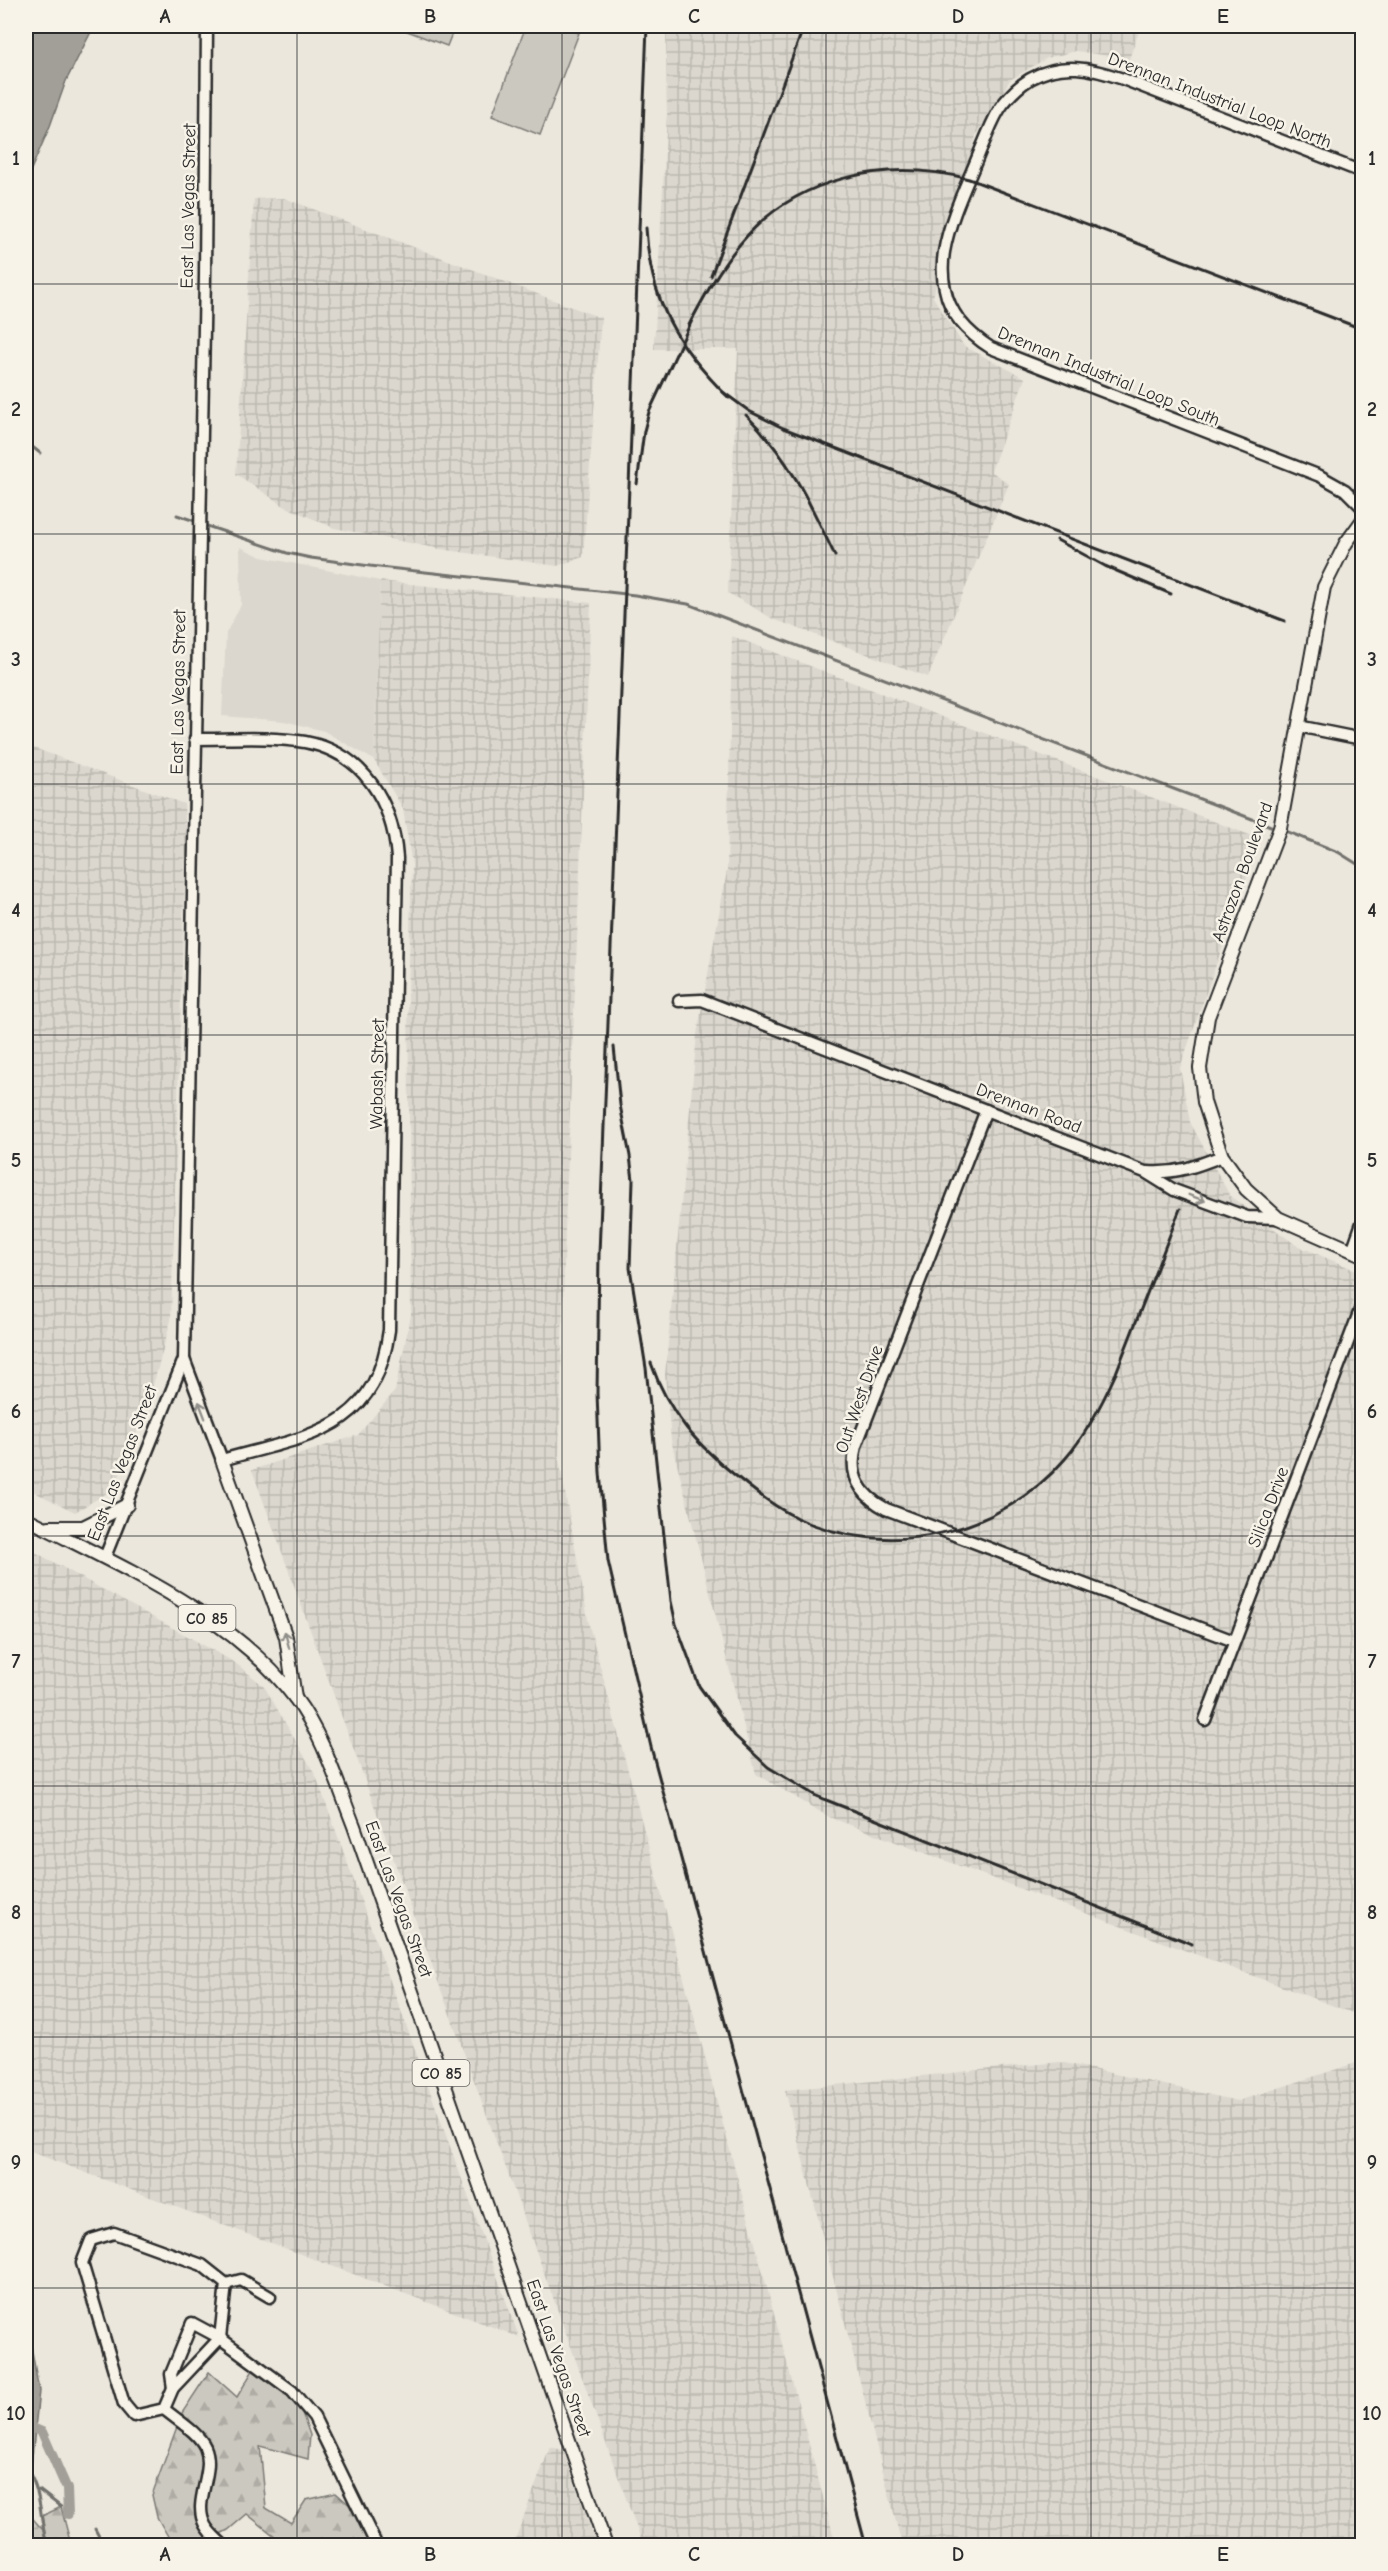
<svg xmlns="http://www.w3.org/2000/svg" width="1388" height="2571" viewBox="0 0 1388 2571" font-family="'Comic Neue',sans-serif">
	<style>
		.built { fill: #dbd7ce }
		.industrial { fill: url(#industrial-grid) }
		.forest { fill: url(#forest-firs); stroke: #7b7a75; stroke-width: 1.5 }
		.wetland { fill: url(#wetland-marsh); stroke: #7b7a75; stroke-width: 1.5 }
		.green { fill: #cbc8bf; stroke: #7b7a75; stroke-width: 1.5 }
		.water { fill: #a29f98; stroke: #72716c; stroke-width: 1.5 }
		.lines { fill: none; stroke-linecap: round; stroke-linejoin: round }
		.stream { stroke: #72716c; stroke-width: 3 }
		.canal { stroke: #a29f98; stroke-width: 10 }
		.minor-casing { stroke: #2b2b2b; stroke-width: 15 }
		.major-casing { stroke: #2b2b2b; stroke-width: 16 }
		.minor { stroke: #f7f3e8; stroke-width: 10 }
		.major { stroke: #f7f3e8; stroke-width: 12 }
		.rail { stroke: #2b2b2b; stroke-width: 3 }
		.oneway { stroke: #918f8a }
		.grid { fill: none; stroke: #2b2b2b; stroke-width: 1.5; stroke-opacity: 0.55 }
		.labels { text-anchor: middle; stroke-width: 5; stroke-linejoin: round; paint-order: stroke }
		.shield { fill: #f7f3e8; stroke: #686764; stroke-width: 1.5 }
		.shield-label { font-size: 16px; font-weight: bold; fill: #2b2b2b }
		.street-label { font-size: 18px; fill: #2b2b2b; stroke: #f7f3e8 }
		.neatline { fill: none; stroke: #2b2b2b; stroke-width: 2 }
		.grid-label { font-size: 20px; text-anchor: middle; font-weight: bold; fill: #2b2b2b }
	</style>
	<defs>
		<pattern id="industrial-grid" width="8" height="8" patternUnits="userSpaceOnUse" patternTransform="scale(1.5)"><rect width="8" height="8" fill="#dbd7ce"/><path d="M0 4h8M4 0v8" fill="none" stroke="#bcb9b1"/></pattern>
		<pattern id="forest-firs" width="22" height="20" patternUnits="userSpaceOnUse" patternTransform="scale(1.5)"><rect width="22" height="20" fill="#cbc8bf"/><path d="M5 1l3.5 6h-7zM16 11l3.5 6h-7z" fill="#aeaca4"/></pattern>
		<pattern id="wetland-marsh" width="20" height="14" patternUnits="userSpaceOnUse" patternTransform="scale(1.5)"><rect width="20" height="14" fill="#cbc8bf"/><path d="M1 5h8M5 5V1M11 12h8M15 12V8" fill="none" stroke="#aeaca4"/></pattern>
	</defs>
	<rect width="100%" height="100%" fill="#ebe7dd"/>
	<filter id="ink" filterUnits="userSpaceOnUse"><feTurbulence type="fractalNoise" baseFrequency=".0167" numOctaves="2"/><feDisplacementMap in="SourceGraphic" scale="12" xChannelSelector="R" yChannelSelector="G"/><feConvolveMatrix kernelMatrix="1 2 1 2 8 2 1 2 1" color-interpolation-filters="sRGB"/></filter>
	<g filter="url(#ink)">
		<path class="built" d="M240,547L262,557L380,581L374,760L324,731L284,721L222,716L226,633L241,605Z"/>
		<g class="industrial">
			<path d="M666,26H1141L1129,59L1076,51L1047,58L1010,80L976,136L933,297L964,346L1025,378L991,471L1009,484L928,677L773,619L728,593L738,349H654L667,115Z"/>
			<path d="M284,198L601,318L583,557L557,566L440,549L334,528L284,506L236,474L254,199Z"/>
			<path d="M380,581L591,603L565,1228L559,1459L589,1625L836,2545H643L252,1470L358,1435L395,1391L411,1315L408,994L412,865L403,809L374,760Z"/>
			<path d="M732,636L1260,839L1180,1068L1190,1122L1230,1196L1296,1245L1362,1273V1994L1355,2014L829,1817L756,1774L671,1440L665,1375L697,1034L727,871Z"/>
			<path d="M26,745L184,804L186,836L171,1320L148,1404L114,1489L75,1512L26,1488Z"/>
			<path d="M26,1547L234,1662L264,1686L316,1776L519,2337L26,2150Z"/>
			<path d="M1362,2061V2545H902L785,2090L1060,2062L1238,2101Z"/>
			<path d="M550,2447L563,2450L596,2545H513Z"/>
		</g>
		<g class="forest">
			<path d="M256,2365L296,2396L310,2435L308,2459L260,2446L266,2508L291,2523L306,2500L336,2493L363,2517L377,2545H272L277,2538L247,2514L228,2530L199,2545H173L157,2517L152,2495L182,2413L209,2372L237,2397Z"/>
			<path d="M61,2507L71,2545H47L42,2516Z"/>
		</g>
		<path class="wetland" d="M26,2511L43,2530L47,2545L26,2546Z"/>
		<g class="green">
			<path d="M394,26H455L447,46Z"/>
			<path d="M526,26H559L579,33L540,135L492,116Z"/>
		</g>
		<g class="water">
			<path d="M26,26H94L66,81L50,126L26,181Z"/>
			<path d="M26,2317L39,2391L26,2514Z"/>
		</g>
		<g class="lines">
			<g class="stream">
				<path d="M26,442L40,453"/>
				<path d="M177,515L198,522"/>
				<path d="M204,525L287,553L311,558L370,566L635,595L688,604L1276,828"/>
				<path d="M1283,830L1338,852L1362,867"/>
				<path d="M26,2467C43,2494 39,2516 47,2546"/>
				<path d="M39,2490L61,2507"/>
				<path d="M95,2529L104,2546"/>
			</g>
			<path class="canal" d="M26,2425L42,2432L67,2489L68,2514"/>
			<g class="minor-casing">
				<g id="minor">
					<path d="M1362,172L1123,79C1091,68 1062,61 1030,79C1020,85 1010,95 1003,104C993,117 988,134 981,149C968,182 950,217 944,252C942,265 942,277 945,289C950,315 969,334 991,348L1320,476L1345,490L1362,507"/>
					<path d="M1298,726L1362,739"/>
					<path d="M195,739C232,739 270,736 305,742C364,753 393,803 397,858L389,1330C376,1432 306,1436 222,1460L184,1359L205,276L207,26"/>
					<path d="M679,1001L702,1000L1145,1172L1174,1190L1247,1217L1278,1218"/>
					<path d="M986,1110L856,1446C848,1476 860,1495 886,1509L1234,1641"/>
					<path d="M1148,1172C1176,1174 1197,1166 1222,1156"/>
					<path d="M1352,1251L1362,1223"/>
					<path d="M105,1557L184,1359"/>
					<path d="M1205,1720L1362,1305"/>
					<path d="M114,2233L202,2265L226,2284L220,2338L173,2388L164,2409L134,2416L124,2404L82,2263L91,2240Z"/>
					<path d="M226,2284L241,2280L270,2297"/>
					<path d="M173,2388L171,2374L192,2323L220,2338L292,2391L314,2417L377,2546"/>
					<path d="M164,2409C177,2420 198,2432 205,2447C216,2472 192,2501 205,2525C209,2533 217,2539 224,2546"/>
				</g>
			</g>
			<g class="major-casing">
				<g id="major">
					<path d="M1362,521L1346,543L1324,587L1280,828L1208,1017L1200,1068L1204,1102L1217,1142L1222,1156L1246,1189L1278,1218L1362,1255"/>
					<path d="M222,1460L286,1637L295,1698"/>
					<path d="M26,1518C118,1566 231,1613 295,1698C323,1735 337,1783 354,1826L606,2546"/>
					<path d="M49,1527H83L127,1505"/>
				</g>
			</g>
			<use href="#minor" class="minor"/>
			<use href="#major" class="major"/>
			<g class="rail">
				<path d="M647,26L599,1254L597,1393L600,1473L608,1561L651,1747L866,2546"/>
				<path d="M646,228C650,301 677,347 729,398"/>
				<path d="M711,276L804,26"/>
				<path d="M689,325C704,297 719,269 740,244C795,176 887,158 969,179L1362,329"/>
				<path d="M723,392L749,411L783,428L1285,621"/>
				<path d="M746,415C789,457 810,503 835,556"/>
				<path d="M637,484L644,431L649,412L693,318"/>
				<path d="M1057,540L1105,566L1171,594"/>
				<path d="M614,1047L620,1105L630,1156L633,1180L630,1268L646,1368L671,1601L676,1624L699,1686L735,1736L768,1767L816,1796L1192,1944"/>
				<path d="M651,1363C669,1415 698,1446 741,1480C758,1494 777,1508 797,1518C888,1561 1000,1535 1065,1459C1086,1435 1103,1402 1116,1373L1180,1209"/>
			</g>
		</g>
		<defs><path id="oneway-shaft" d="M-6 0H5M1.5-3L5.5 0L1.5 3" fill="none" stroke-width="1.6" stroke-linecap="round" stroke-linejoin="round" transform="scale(1.5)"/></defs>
		<g class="oneway">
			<use href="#oneway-shaft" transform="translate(1197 1198) rotate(21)"/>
			<use href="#oneway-shaft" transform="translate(202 1410) rotate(-111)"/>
			<use href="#oneway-shaft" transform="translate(287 1640) rotate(-105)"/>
		</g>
	</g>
	<path class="grid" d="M297,26V2546M562,26V2546M826,26V2546M1091,26V2546M26,284H1362M26,534H1362M26,784H1362M26,1035H1362M26,1286H1362M26,1536H1362M26,1786H1362M26,2037H1362M26,2288H1362"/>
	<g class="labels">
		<g class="shield">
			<rect x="178.5" y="1605" width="57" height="26" rx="4.5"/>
			<rect x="412.5" y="2060" width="57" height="26" rx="4.5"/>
		</g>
		<g class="shield-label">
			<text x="207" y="1624">CO 85</text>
			<text x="441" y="2079">CO 85</text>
		</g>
		<g class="street-label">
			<text transform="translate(1220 100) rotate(21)" y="6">Drennan Industrial Loop North</text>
			<text transform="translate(188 206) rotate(-89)" y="6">East Las Vegas Street</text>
			<text transform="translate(1109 376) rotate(22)" y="6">Drennan Industrial Loop South</text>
			<text transform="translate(178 692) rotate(-89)" y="6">East Las Vegas Street</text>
			<text transform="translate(1242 872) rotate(-70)" y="6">Astrozon Boulevard</text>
			<text transform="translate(377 1074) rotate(-89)" y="6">Wabash Street</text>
			<text transform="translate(1029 1108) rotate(21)" y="6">Drennan Road</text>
			<text transform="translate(859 1399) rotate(-71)" y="6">Out West Drive</text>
			<text transform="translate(122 1463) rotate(-69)" y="6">East Las Vegas Street</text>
			<text transform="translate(1268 1507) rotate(-69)" y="6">Silica Drive</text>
			<text transform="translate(399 1899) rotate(70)" y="6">East Las Vegas Street</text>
			<text transform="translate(559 2358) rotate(71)" y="6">East Las Vegas Street</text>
		</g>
	</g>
	<rect width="1388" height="2571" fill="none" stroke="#f7f3e8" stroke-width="66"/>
	<rect x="33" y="33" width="1322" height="2505" class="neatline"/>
	<g class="grid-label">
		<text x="165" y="23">A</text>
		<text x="430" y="23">B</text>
		<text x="694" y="23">C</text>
		<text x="958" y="23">D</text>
		<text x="1223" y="23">E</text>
		<text x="16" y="165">1</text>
		<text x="1372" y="165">1</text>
		<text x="16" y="416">2</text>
		<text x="1372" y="416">2</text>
		<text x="16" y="666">3</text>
		<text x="1372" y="666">3</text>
		<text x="16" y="917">4</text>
		<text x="1372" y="917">4</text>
		<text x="16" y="1167">5</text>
		<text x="1372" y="1167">5</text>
		<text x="16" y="1418">6</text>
		<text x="1372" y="1418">6</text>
		<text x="16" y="1668">7</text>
		<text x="1372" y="1668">7</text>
		<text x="16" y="1919">8</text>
		<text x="1372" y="1919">8</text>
		<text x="16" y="2169">9</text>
		<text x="1372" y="2169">9</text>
		<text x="16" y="2420">10</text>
		<text x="1372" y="2420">10</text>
		<text x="165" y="2561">A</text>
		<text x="430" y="2561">B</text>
		<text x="694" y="2561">C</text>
		<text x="958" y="2561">D</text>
		<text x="1223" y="2561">E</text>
	</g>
</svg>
